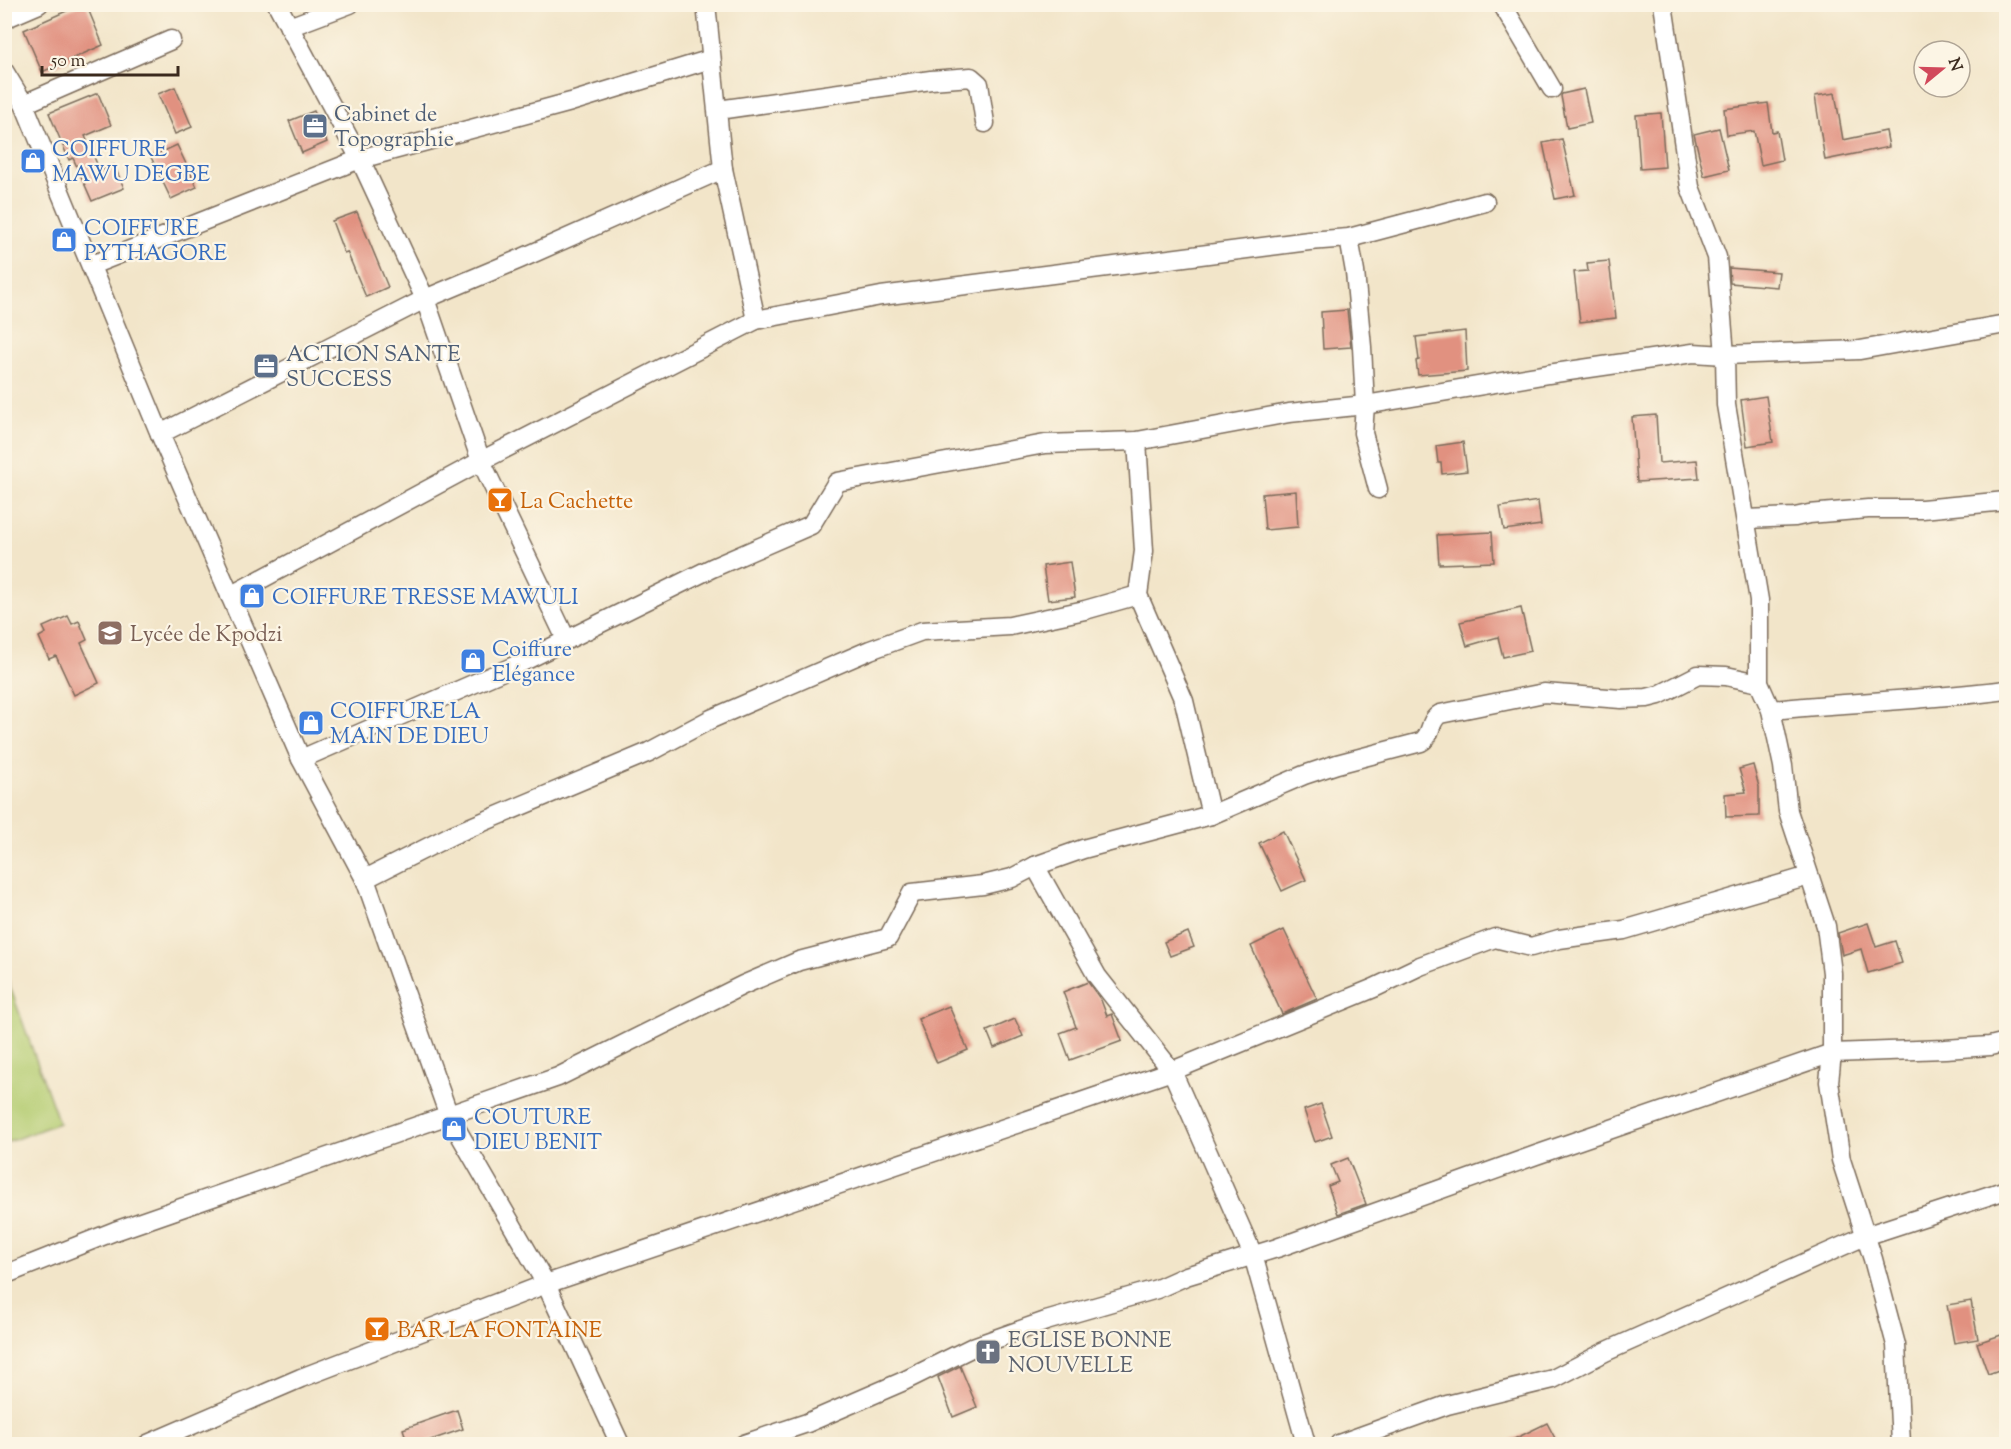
<svg xmlns="http://www.w3.org/2000/svg" width="2011" height="1449" viewBox="0 0 2011 1449" font-family="'Sorts Mill Goudy',serif">
	<style>
		.green { fill: #b4cc71; stroke: #787b48; stroke-width: 1.5 }
		.building { fill: #e19180 }
		.lines { fill: none; stroke-linecap: round; stroke-linejoin: round }
		.minor-casing { stroke: #7b6b5a; stroke-width: 21 }
		.minor { stroke: #fff; stroke-width: 18 }
		.labels { text-anchor: middle; stroke-width: 4.5; stroke-linejoin: round; paint-order: stroke }
		.service-label { font-size: 22px; fill: #4e5e75; stroke: #fcf5e5; text-anchor: start }
		.shop-label { font-size: 22px; fill: #366cbe; stroke: #fcf5e5; text-anchor: start }
		.food-label { font-size: 22px; fill: #c56008; stroke: #fcf5e5; text-anchor: start }
		.education-label { font-size: 22px; fill: #785e54; stroke: #fcf5e5; text-anchor: start }
		.worship-label { font-size: 22px; fill: #5b616d; stroke: #fcf5e5; text-anchor: start }
	</style>
	<rect width="100%" height="100%" fill="#fcf5e5"/>
	<filter id="ink" filterUnits="userSpaceOnUse"><feTurbulence type="fractalNoise" baseFrequency=".0167" numOctaves="2"/><feDisplacementMap in="SourceGraphic" scale="12" xChannelSelector="R" yChannelSelector="G"/><feConvolveMatrix kernelMatrix="1 2 1 2 8 2 1 2 1" color-interpolation-filters="sRGB"/></filter>
	<filter id="wash" filterUnits="userSpaceOnUse"><feTurbulence type="fractalNoise" baseFrequency=".008" numOctaves="4" result="noise"/><feDisplacementMap in="SourceGraphic" scale="24" xChannelSelector="R" yChannelSelector="G"/><feGaussianBlur stdDeviation="1.35" result="paint"/><feColorMatrix in="noise" values="0 0 0 0 0 0 0 0 0 0 0 0 0 0 0 0 0 1.4 0 .05"/><feComposite in="paint" operator="in"/></filter>
	<g filter="url(#wash)">
		<rect width="100%" height="100%" fill="#f2e5c9"/>
		<path class="green" d="M5,973L59,1123L5,1143H4Z"/>
		<g id="blocks">
			<g class="building">
				<path d="M82,4H86L103,45L42,72L24,30Z"/>
				<path d="M175,87L192,127L175,134L158,94Z"/>
				<path d="M1584,89L1591,123L1567,128L1561,96L1562,94Z"/>
				<path d="M98,93L111,125L85,136L100,171L114,165L124,188L92,201L73,158L69,160L49,113Z"/>
				<path d="M1835,93L1843,140L1886,131L1889,147L1825,160L1815,96Z"/>
				<path d="M1768,103L1772,132L1777,131L1782,160L1761,165L1754,131L1727,135L1724,109Z"/>
				<path d="M314,111L327,142L302,153L289,121Z"/>
				<path d="M1661,113L1665,167L1640,169L1636,115Z"/>
				<path d="M1719,128L1729,170L1704,176L1694,134Z"/>
				<path d="M1562,139L1575,195L1555,199L1543,143Z"/>
				<path d="M177,145L197,187L171,199L151,157Z"/>
				<path d="M357,212L388,287L366,297L347,252L344,253L332,221Z"/>
				<path d="M1609,261L1616,318L1580,322L1574,272L1588,271L1587,263Z"/>
				<path d="M1729,268L1779,272L1777,287L1730,283Z"/>
				<path d="M1347,310L1351,347L1323,349L1321,312Z"/>
				<path d="M1465,331L1467,371L1418,375L1416,361L1419,360L1416,337Z"/>
				<path d="M1766,396L1773,442L1747,446L1741,400Z"/>
				<path d="M1656,415L1659,463L1697,460L1699,478L1637,482L1632,417Z"/>
				<path d="M1463,442L1467,471L1442,474L1441,463H1438L1436,446Z"/>
				<path d="M1296,491L1298,527L1265,530L1262,494Z"/>
				<path d="M1538,501L1541,525L1504,530L1500,507Z"/>
				<path d="M1492,532L1494,562L1439,564L1437,535Z"/>
				<path d="M1070,562L1075,597L1048,600L1043,566Z"/>
				<path d="M1521,608L1531,651L1503,657L1498,637L1467,646L1460,622Z"/>
				<path d="M68,616L72,624L79,621L87,640L81,643L99,683L74,695L56,656L49,659L39,637L46,633L43,627Z"/>
				<path d="M1753,765L1759,787V816L1726,817L1725,794L1746,792L1739,769Z"/>
				<path d="M1283,831L1306,880L1282,891L1259,843Z"/>
				<path d="M1868,923L1876,947L1895,941L1902,963L1868,973L1861,949L1842,955L1838,933Z"/>
				<path d="M1284,930L1317,999L1282,1014L1251,946Z"/>
				<path d="M1188,932L1194,947L1170,956L1164,942Z"/>
				<path d="M1088,982L1101,1000L1107,1016L1112,1014L1122,1041L1070,1060L1060,1033L1076,1027L1063,992Z"/>
				<path d="M949,1006L968,1050L937,1063L918,1019Z"/>
				<path d="M1015,1019L1023,1036L994,1048L987,1031Z"/>
				<path d="M1321,1104L1332,1136L1315,1142L1304,1110Z"/>
				<path d="M1348,1158L1366,1204L1338,1214L1328,1186L1338,1182L1331,1165Z"/>
				<path d="M1971,1301L1978,1339L1954,1343L1947,1305Z"/>
				<path d="M2007,1333V1367L1988,1374L1977,1343Z"/>
				<path d="M960,1366L977,1407L953,1417L938,1377Z"/>
				<path d="M457,1410L463,1429L419,1444H408L403,1429Z"/>
				<path d="M1547,1423L1558,1444H1504Z"/>
			</g>
		</g>
	</g>
	<g filter="url(#ink)">
		<use href="#blocks" fill-opacity="0" stroke="#7b6b5a" stroke-width="1.5"/>
		<g class="lines">
			<g class="minor-casing">
				<g id="minor">
					<path d="M277,4L360,159L425,299L481,461L566,639"/>
					<path d="M706,4L723,169L756,320"/>
					<path d="M1502,4L1552,89"/>
					<path d="M1663,4L1690,187L1717,257L1725,355L1726,405L1759,600V683L1771,710L1783,766L1788,811L1826,926L1832,973V1053L1829,1082L1841,1160L1873,1259L1896,1345L1901,1444"/>
					<path d="M4,19L39,4"/>
					<path d="M289,27L350,4"/>
					<path d="M4,71L24,104L160,434L301,759L365,879L449,1116L546,1284L620,1444"/>
					<path d="M24,104L171,40"/>
					<path d="M718,110L931,80L971,77L979,84L985,123"/>
					<path d="M1349,238L1355,272L1362,347L1365,405L1363,433L1378,489"/>
					<path d="M92,265L360,159L571,102L711,59"/>
					<path d="M160,434L425,299L520,259L723,169"/>
					<path d="M1137,441L1144,551L1138,595L1184,701L1211,815"/>
					<path d="M1747,519L1795,517L1809,514L1868,509H1922L2006,501"/>
					<path d="M230,596L481,461L756,320L881,296L1309,241L1349,238L1485,202"/>
					<path d="M1771,710C1849,702 1928,700 2006,690"/>
					<path d="M301,759L512,667L712,568L811,525L837,482L1045,444L1137,441L1289,413L1365,405L1548,374L1693,353L1725,355L1860,350L2006,324"/>
					<path d="M1035,866L1097,976L1172,1071L1253,1255L1306,1444"/>
					<path d="M365,879L452,835L649,752L711,719L870,650L922,631L1010,626L1085,610L1138,595"/>
					<path d="M4,1275L115,1231L558,1077L743,985L799,961L888,938L912,893L983,885L1012,878L1035,866L1083,849L1211,815L1304,775L1337,764L1421,742C1433,735 1428,721 1440,714L1544,693L1621,699L1647,698L1659,695L1698,675L1726,676L1759,683"/>
					<path d="M148,1444L301,1378L546,1284L1172,1071L1374,988L1420,966L1495,938L1531,947L1559,939L1624,930L1809,876"/>
					<path d="M744,1444L807,1423L904,1381L973,1347L1046,1321L1157,1289L1186,1276L1277,1248L1536,1155L1832,1053L1945,1049L1990,1046L2006,1042"/>
					<path d="M1339,1444L1447,1405L1553,1379L1605,1352L1865,1236L2006,1190"/>
				</g>
			</g>
			<use href="#minor" class="minor"/>
		</g>
	</g>
	<defs>
		<g id="office-square" transform="scale(1.35)"><rect x="-9" y="-9" width="18" height="18" rx="4" fill="#5c6f8a" stroke="#fcf5e5"/><path d="M-6-3h4V-5.5h4V-3h4V5H-6ZM-1-4.5V-3h2v-1.5ZM-6 0V1H6V0Z" fill="#fff"/></g>
		<g id="shop-square" transform="scale(1.35)"><rect x="-9" y="-9" width="18" height="18" rx="4" fill="#3f7fe0" stroke="#fcf5e5"/><path d="M-5-2.5h2.3a2.7 3.5 0 0 1 5.4 0H5L5.5 6h-11ZM-1.5-2.5h3a1.5 2.3 0 0 0-3 0Z" fill="#fff"/></g>
		<g id="bar-square" transform="scale(1.35)"><rect x="-9" y="-9" width="18" height="18" rx="4" fill="#e8710a" stroke="#fcf5e5"/><path d="M-6-5H6L.8 .8V4.5H3.5V6h-7V4.5H-.8V.8Z" fill="#fff"/></g>
		<g id="school-square" transform="scale(1.35)"><rect x="-9" y="-9" width="18" height="18" rx="4" fill="#8d6e63" stroke="#fcf5e5"/><path d="M0-5L7-2L0 1L-7-2ZM-4 1L0 2.5L4 1V4Q0 6-4 4Z" fill="#fff"/></g>
		<g id="church-square" transform="scale(1.35)"><rect x="-9" y="-9" width="18" height="18" rx="4" fill="#6b7280" stroke="#fcf5e5"/><path d="M-1.2-6h2.4v3.5h3.3v2.4h-3.3V6h-2.4V-.1h-3.3v-2.4h3.3Z" fill="#fff"/></g>
	</defs>
	<g fill-rule="evenodd">
		<use href="#office-square" x="315" y="126"/>
		<use href="#shop-square" x="33" y="161"/>
		<use href="#shop-square" x="64" y="240"/>
		<use href="#office-square" x="266" y="366"/>
		<use href="#bar-square" x="500" y="500"/>
		<use href="#shop-square" x="252" y="596"/>
		<use href="#school-square" x="110" y="633"/>
		<use href="#shop-square" x="473" y="661"/>
		<use href="#shop-square" x="311" y="723"/>
		<use href="#shop-square" x="454" y="1129"/>
		<use href="#bar-square" x="377" y="1329"/>
		<use href="#church-square" x="988" y="1352"/>
	</g>
	<g class="labels">
		<g class="service-label">
			<text x="334" y="121">Cabinet de<tspan x="334" dy="25">Topographie</tspan></text>
			<text x="286" y="361">ACTION SANTE<tspan x="286" dy="25">SUCCESS</tspan></text>
		</g>
		<g class="shop-label">
			<text x="52" y="156">COIFFURE<tspan x="52" dy="25">MAWU DEGBE</tspan></text>
			<text x="84" y="235">COIFFURE<tspan x="84" dy="25">PYTHAGORE</tspan></text>
			<text x="272" y="604">COIFFURE TRESSE MAWULI</text>
			<text x="492" y="656">Coiffure<tspan x="492" dy="25">Elégance</tspan></text>
			<text x="330" y="718">COIFFURE LA<tspan x="330" dy="25">MAIN DE DIEU</tspan></text>
			<text x="474" y="1124">COUTURE<tspan x="474" dy="25">DIEU BENIT</tspan></text>
		</g>
		<g class="food-label">
			<text x="520" y="508">La Cachette</text>
			<text x="397" y="1337">BAR LA FONTAINE</text>
		</g>
		<g class="education-label">
			<text x="130" y="641">Lycée de Kpodzi</text>
		</g>
		<g class="worship-label">
			<text x="1008" y="1347">EGLISE BONNE<tspan x="1008" dy="25">NOUVELLE</tspan></text>
		</g>
	</g>
	<rect width="2011" height="1449" fill="none" stroke="#fcf5e5" stroke-width="24"/>
	<g transform="translate(1942 69) rotate(71)"><circle r="28" fill="#fcf5e5" stroke="#afa495" stroke-width="1.5"/>
	<path d="M0-4.5L10 22L0 15L-10 22Z" fill="#d1495b"/>
	<text y="-9" font-size="16" font-weight="bold" text-anchor="middle" fill="#3b2a1e">N</text>
	</g>
	<path d="M42 66v9h136v-9" fill="none" stroke="#3b2a1e" stroke-width="3"/>
	<text x="51" y="66" font-size="18" fill="#3b2a1e" stroke="#fcf5e5" stroke-width="4.5" paint-order="stroke">50 m</text>
</svg>
